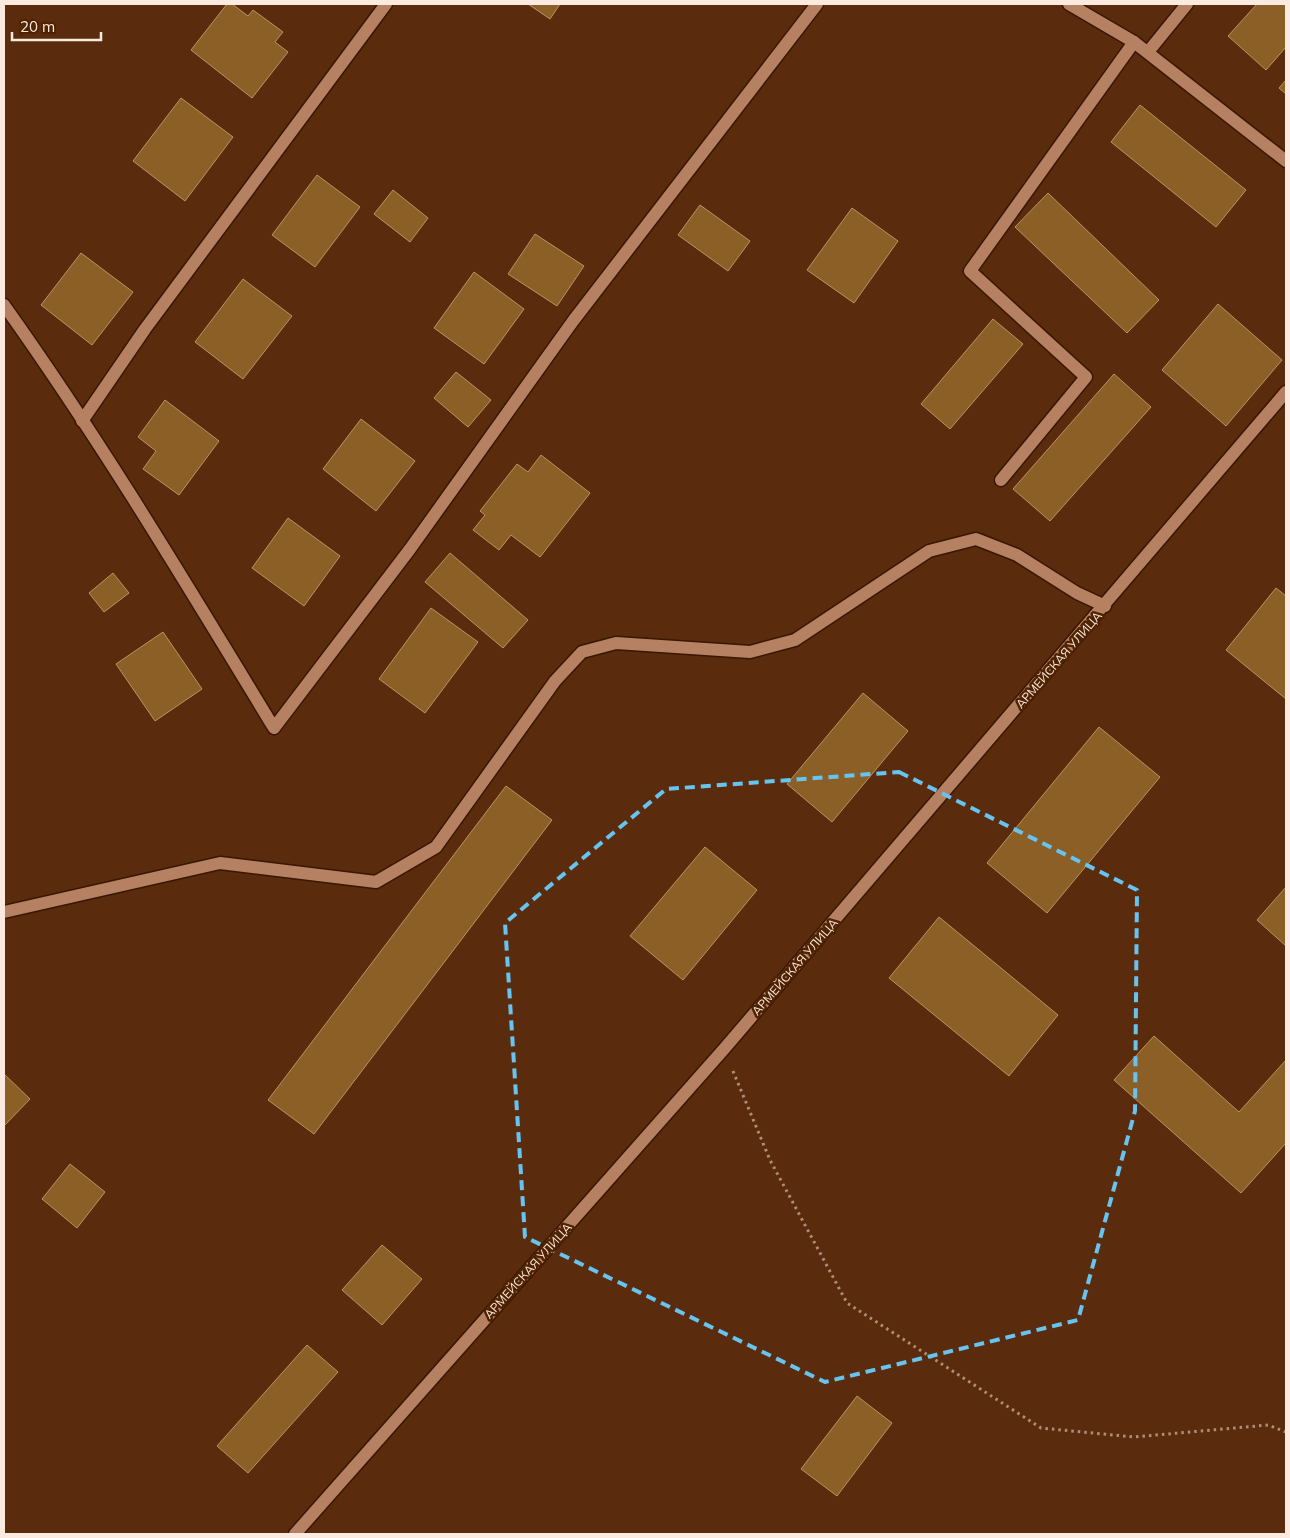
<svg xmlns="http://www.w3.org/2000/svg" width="1290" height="1538" viewBox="0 0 1290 1538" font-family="Mulish,sans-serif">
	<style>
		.building { fill: #8b5f25; stroke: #bb9364 }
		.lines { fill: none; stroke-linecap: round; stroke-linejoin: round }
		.minor-casing { stroke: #391701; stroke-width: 15 }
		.path { stroke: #ae8e7a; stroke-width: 3; stroke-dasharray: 2.5 4; stroke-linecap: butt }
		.minor { stroke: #b68162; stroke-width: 12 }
		.marked { fill: none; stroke: #67c4f0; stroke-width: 4; stroke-dasharray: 10 6; stroke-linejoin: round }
		.labels { text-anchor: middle; stroke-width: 5; stroke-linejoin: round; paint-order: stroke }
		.street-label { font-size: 12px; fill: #fceae0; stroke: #4f2201 }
	</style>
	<rect width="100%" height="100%" fill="#5a2c0d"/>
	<g class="building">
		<path d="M227,4H232L248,16L253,10L283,32L275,42L288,52L252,98L191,50Z"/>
		<path d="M528,4H560L550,19Z"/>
		<path d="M1257,4H1286V47L1266,70L1228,36Z"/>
		<path d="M1286,80V94L1279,88Z"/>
		<path d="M181,98L233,137L185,201L133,161Z"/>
		<path d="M1140,105L1246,190L1216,227L1111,142Z"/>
		<path d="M317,175L360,207L315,267L272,235Z"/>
		<path d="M393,190L428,218L410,242L374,214Z"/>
		<path d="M1048,193L1159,300L1127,333L1015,227Z"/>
		<path d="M700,205L750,241L728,271L678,235Z"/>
		<path d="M852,208L898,241L854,303L807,270Z"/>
		<path d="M535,234L584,266L557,306L508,274Z"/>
		<path d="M81,253L133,292L92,345L41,305Z"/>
		<path d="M474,272L524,309L484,364L434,328Z"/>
		<path d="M243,279L292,316L243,379L195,342Z"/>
		<path d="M1218,304L1282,360L1226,426L1162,370Z"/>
		<path d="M993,319L1023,344L950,429L921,404Z"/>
		<path d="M456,372L491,400L468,427L434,398Z"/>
		<path d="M1114,374L1151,407L1050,521L1013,489Z"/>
		<path d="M165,400L219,441L179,495L143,469L156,451L138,437Z"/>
		<path d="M361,419L415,461L376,511L323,469Z"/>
		<path d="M541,455L590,493L540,557L511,535L499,550L473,530L485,515L480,511L517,464L528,472Z"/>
		<path d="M288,518L340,556L304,606L252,568Z"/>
		<path d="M450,553L528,620L503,648L425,582Z"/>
		<path d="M113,573L129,593L104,612L89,593Z"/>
		<path d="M1276,588L1286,596V699L1226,650Z"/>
		<path d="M431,608L478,642L425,713L379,679Z"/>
		<path d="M163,632L202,689L155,721L116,664Z"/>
		<path d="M863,693L908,731L832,822L787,784Z"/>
		<path d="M1099,727L1160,777L1047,913L987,863Z"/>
		<path d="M506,786L552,820L314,1134L268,1100Z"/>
		<path d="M705,847L757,890L683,980L630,936Z"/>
		<path d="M1286,887V946L1257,920Z"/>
		<path d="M939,917L1058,1015L1009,1076L889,978Z"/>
		<path d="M1154,1036L1239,1112L1286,1060V1143L1241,1193L1114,1080Z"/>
		<path d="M4,1074L30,1099L4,1126Z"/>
		<path d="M70,1164L105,1192L77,1228L42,1199Z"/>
		<path d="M382,1245L422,1279L382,1325L342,1290Z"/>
		<path d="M307,1345L338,1372L248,1473L217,1446Z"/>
		<path d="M857,1396L892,1423L837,1496L801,1469Z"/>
	</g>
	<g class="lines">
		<g class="minor-casing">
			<g id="minor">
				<path d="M1069,4L1134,42L1286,161"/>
				<path d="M1148,52L1187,4"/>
				<path d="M4,305C101,441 187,585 274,728L410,549L573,321L817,4"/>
				<path d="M82,421L145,329L386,4"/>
				<path d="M1001,480L1086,377L970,271L1134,42"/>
				<path d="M4,912L220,863L376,882L436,847L555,681L582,652L616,643L750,652L795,640L929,551L976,539L1017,555L1077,593L1105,606"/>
				<path d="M295,1534L724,1049L1286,392"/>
			</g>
		</g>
		<path class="path" d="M733,1071L770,1160L847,1303L1041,1428L1134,1437L1268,1425L1286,1432"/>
		<use href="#minor" class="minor"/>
	</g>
	<path class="marked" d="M899,772L1137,890L1135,1111L1078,1320L825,1382L525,1237L505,923L666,789Z"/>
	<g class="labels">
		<g class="street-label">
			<text transform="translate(1059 660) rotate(-49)" y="4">АРМЕЙСКАЯ УЛИЦА</text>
			<text transform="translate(795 967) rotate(-49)" y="4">АРМЕЙСКАЯ УЛИЦА</text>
			<text transform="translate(528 1271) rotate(-48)" y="4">АРМЕЙСКАЯ УЛИЦА</text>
		</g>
	</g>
	<rect width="1290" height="1538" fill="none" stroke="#fceae0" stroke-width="10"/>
	<path d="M12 32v8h89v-8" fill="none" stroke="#fceae0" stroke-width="2.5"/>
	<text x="20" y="32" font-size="15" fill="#fceae0" stroke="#4f2201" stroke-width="4" paint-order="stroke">20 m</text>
</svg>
